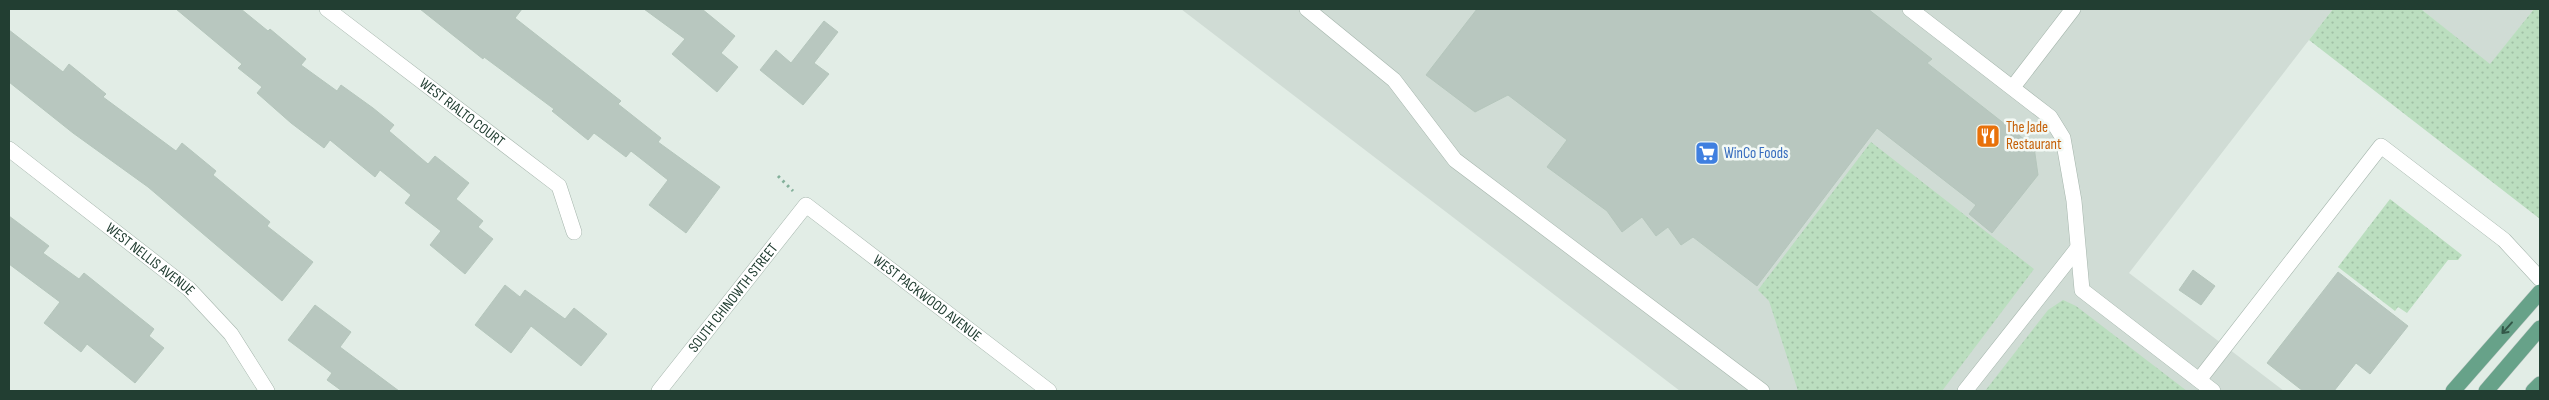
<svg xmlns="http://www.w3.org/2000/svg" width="2549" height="400" viewBox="0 0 2549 400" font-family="'Sofia Sans Condensed',sans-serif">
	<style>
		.built { fill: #d0dcd5 }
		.grass { fill: url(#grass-dots) }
		.building { fill: #b8c7bf; stroke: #b5c6bc }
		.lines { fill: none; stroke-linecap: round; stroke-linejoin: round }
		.minor-casing { stroke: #a5b5ac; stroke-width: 16 }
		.major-casing { stroke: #c1c9c6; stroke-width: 16 }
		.path { stroke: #83b09a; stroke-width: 3; stroke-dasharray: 2.5 4; stroke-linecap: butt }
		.minor { stroke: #fff; stroke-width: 15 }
		.major { stroke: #67a289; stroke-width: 15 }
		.oneway { stroke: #335748 }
		.labels { text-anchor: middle; stroke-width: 5; stroke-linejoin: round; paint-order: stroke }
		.street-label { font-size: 15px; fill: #223e32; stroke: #f3f9f5 }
		.food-label { font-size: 15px; fill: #c56008; stroke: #f3f9f5; text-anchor: start }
		.shop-label { font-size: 15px; fill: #366cbe; stroke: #f3f9f5; text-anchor: start }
	</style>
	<defs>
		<pattern id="grass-dots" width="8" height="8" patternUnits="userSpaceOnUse" patternTransform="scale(1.25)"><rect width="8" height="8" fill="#bbdebf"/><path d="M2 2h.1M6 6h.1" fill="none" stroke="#a0c0a5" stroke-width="1.8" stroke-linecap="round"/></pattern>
	</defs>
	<rect width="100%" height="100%" fill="#e2ede6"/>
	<g class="built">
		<path d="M1181,9H2333L2129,273L2284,391H1680Z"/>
		<path d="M2421,9H2534L2490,65Z"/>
	</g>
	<g class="grass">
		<path d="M2333,9H2421L2490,64L2534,9H2540V219L2309,40Z"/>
		<path d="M1871,142L2034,269L1942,391H1798L1769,301L1758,290Z"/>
		<path d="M2390,199L2462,255L2458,260H2448L2407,313L2398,307L2395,311L2338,267Z"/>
		<path d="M2063,300L2076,306L2187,391H1985L2048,310Z"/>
	</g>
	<g class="building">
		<path d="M176,9H241L268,31L270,29L306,59L301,65L337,91L341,85L373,108L394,125L389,131L428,164L435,156L469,183L456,199L483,221L478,227L493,239L465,274L430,245L441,231L405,203L411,195L380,170L375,177L330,140L324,148L291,123L257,93L262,87L238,68L242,64Z"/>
		<path d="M420,9H522L515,18L621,101L618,104L661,138L658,142L720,187L686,233L649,205L668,180L631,151L626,157L594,133L588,140L552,111L554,109L484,57L483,59Z"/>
		<path d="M644,9H702L735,36L721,53L738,67L717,92L672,54L685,39Z"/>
		<path d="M1477,9H1868L1932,59L1927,63L2034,147L2038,175L1992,233L1969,214L1976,205L1877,128L1757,286L1693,237L1681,245L1668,227L1656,236L1642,217L1622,232L1607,211L1547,167L1567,140L1508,95L1475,112L1426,75Z"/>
		<path d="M824,21L838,32L814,63L829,74L803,105L760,70L776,50L791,63Z"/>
		<path d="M9,30L63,72L69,64L106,94L103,97L176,151L182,143L216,171L213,175L270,222L267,226L313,262L282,301L148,187L73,133L9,82Z"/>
		<path d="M9,216L49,246L43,253L79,279L84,273L154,329L149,336L164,348L135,383L87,344L81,352L44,323L60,302L9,264Z"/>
		<path d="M2193,270L2215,286L2201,305L2179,290Z"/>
		<path d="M2338,272L2408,326L2370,374L2356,363L2334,391H2303L2267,363Z"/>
		<path d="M505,285L520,297L525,290L565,319L574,308L607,334L581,366L531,326L511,353L475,325Z"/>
		<path d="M315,305L351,332L340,347L399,391H342L327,380L332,373L288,340Z"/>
	</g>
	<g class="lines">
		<g class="minor-casing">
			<g id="minor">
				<path id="s1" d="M327,9L559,186L574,232"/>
				<path d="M1307,9L1394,80L1455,160L1762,391"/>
				<path d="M1910,9L2050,117L2063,138L2074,201L2082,290L2213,391"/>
				<path d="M2013,87L2073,9"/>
				<path id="s2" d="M9,149L189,289L231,334L267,391"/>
				<path d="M2199,380L2381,146L2504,240L2540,279"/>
				<path id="s3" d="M659,391L806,205L1049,391"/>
				<path d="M1965,391L2077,249"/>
			</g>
		</g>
		<g class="major-casing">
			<g id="major">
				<path d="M2453,391L2540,292"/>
				<path d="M2486,391L2540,328"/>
				<path d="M2533,391L2540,384"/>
			</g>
		</g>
		<path class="path" d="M778,176L793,191"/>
		<use href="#minor" class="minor"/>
		<use href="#major" class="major"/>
	</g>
	<defs><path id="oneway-shaft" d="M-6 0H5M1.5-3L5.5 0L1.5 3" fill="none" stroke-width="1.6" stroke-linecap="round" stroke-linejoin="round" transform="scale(1.25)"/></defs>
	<use class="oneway" href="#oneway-shaft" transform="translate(2507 328) rotate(132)"/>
	<defs>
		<g id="restaurant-square" transform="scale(1.25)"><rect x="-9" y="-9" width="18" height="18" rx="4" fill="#e8710a" stroke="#f3f9f5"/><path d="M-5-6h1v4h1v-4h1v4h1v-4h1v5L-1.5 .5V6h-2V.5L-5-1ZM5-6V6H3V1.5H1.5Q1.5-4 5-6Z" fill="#fff"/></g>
		<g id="supermarket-square" transform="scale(1.25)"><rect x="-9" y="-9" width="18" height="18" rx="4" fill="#3f7fe0" stroke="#f3f9f5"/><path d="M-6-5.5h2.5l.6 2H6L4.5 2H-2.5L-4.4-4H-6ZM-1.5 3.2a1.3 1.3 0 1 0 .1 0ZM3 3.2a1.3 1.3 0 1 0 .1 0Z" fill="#fff"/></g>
	</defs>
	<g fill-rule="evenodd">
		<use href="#restaurant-square" x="1988" y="136"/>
		<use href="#supermarket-square" x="1707" y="153"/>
	</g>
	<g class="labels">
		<g class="street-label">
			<text dy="5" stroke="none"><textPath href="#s1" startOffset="170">WEST RIALTO COURT</textPath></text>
			<text dy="5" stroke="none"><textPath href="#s2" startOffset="179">WEST NELLIS AVENUE</textPath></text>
			<text dy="5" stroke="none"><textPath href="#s3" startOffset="119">SOUTH CHINOWTH STREET</textPath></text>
			<text dy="5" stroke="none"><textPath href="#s3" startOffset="390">WEST PACKWOOD AVENUE</textPath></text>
		</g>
		<g class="food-label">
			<text x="2006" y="132">The Jade<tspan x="2006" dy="17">Restaurant</tspan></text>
		</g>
		<g class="shop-label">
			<text x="1724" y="158">WinCo Foods</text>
		</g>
	</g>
	<rect width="2549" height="400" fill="none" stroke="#223e32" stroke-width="20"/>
</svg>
